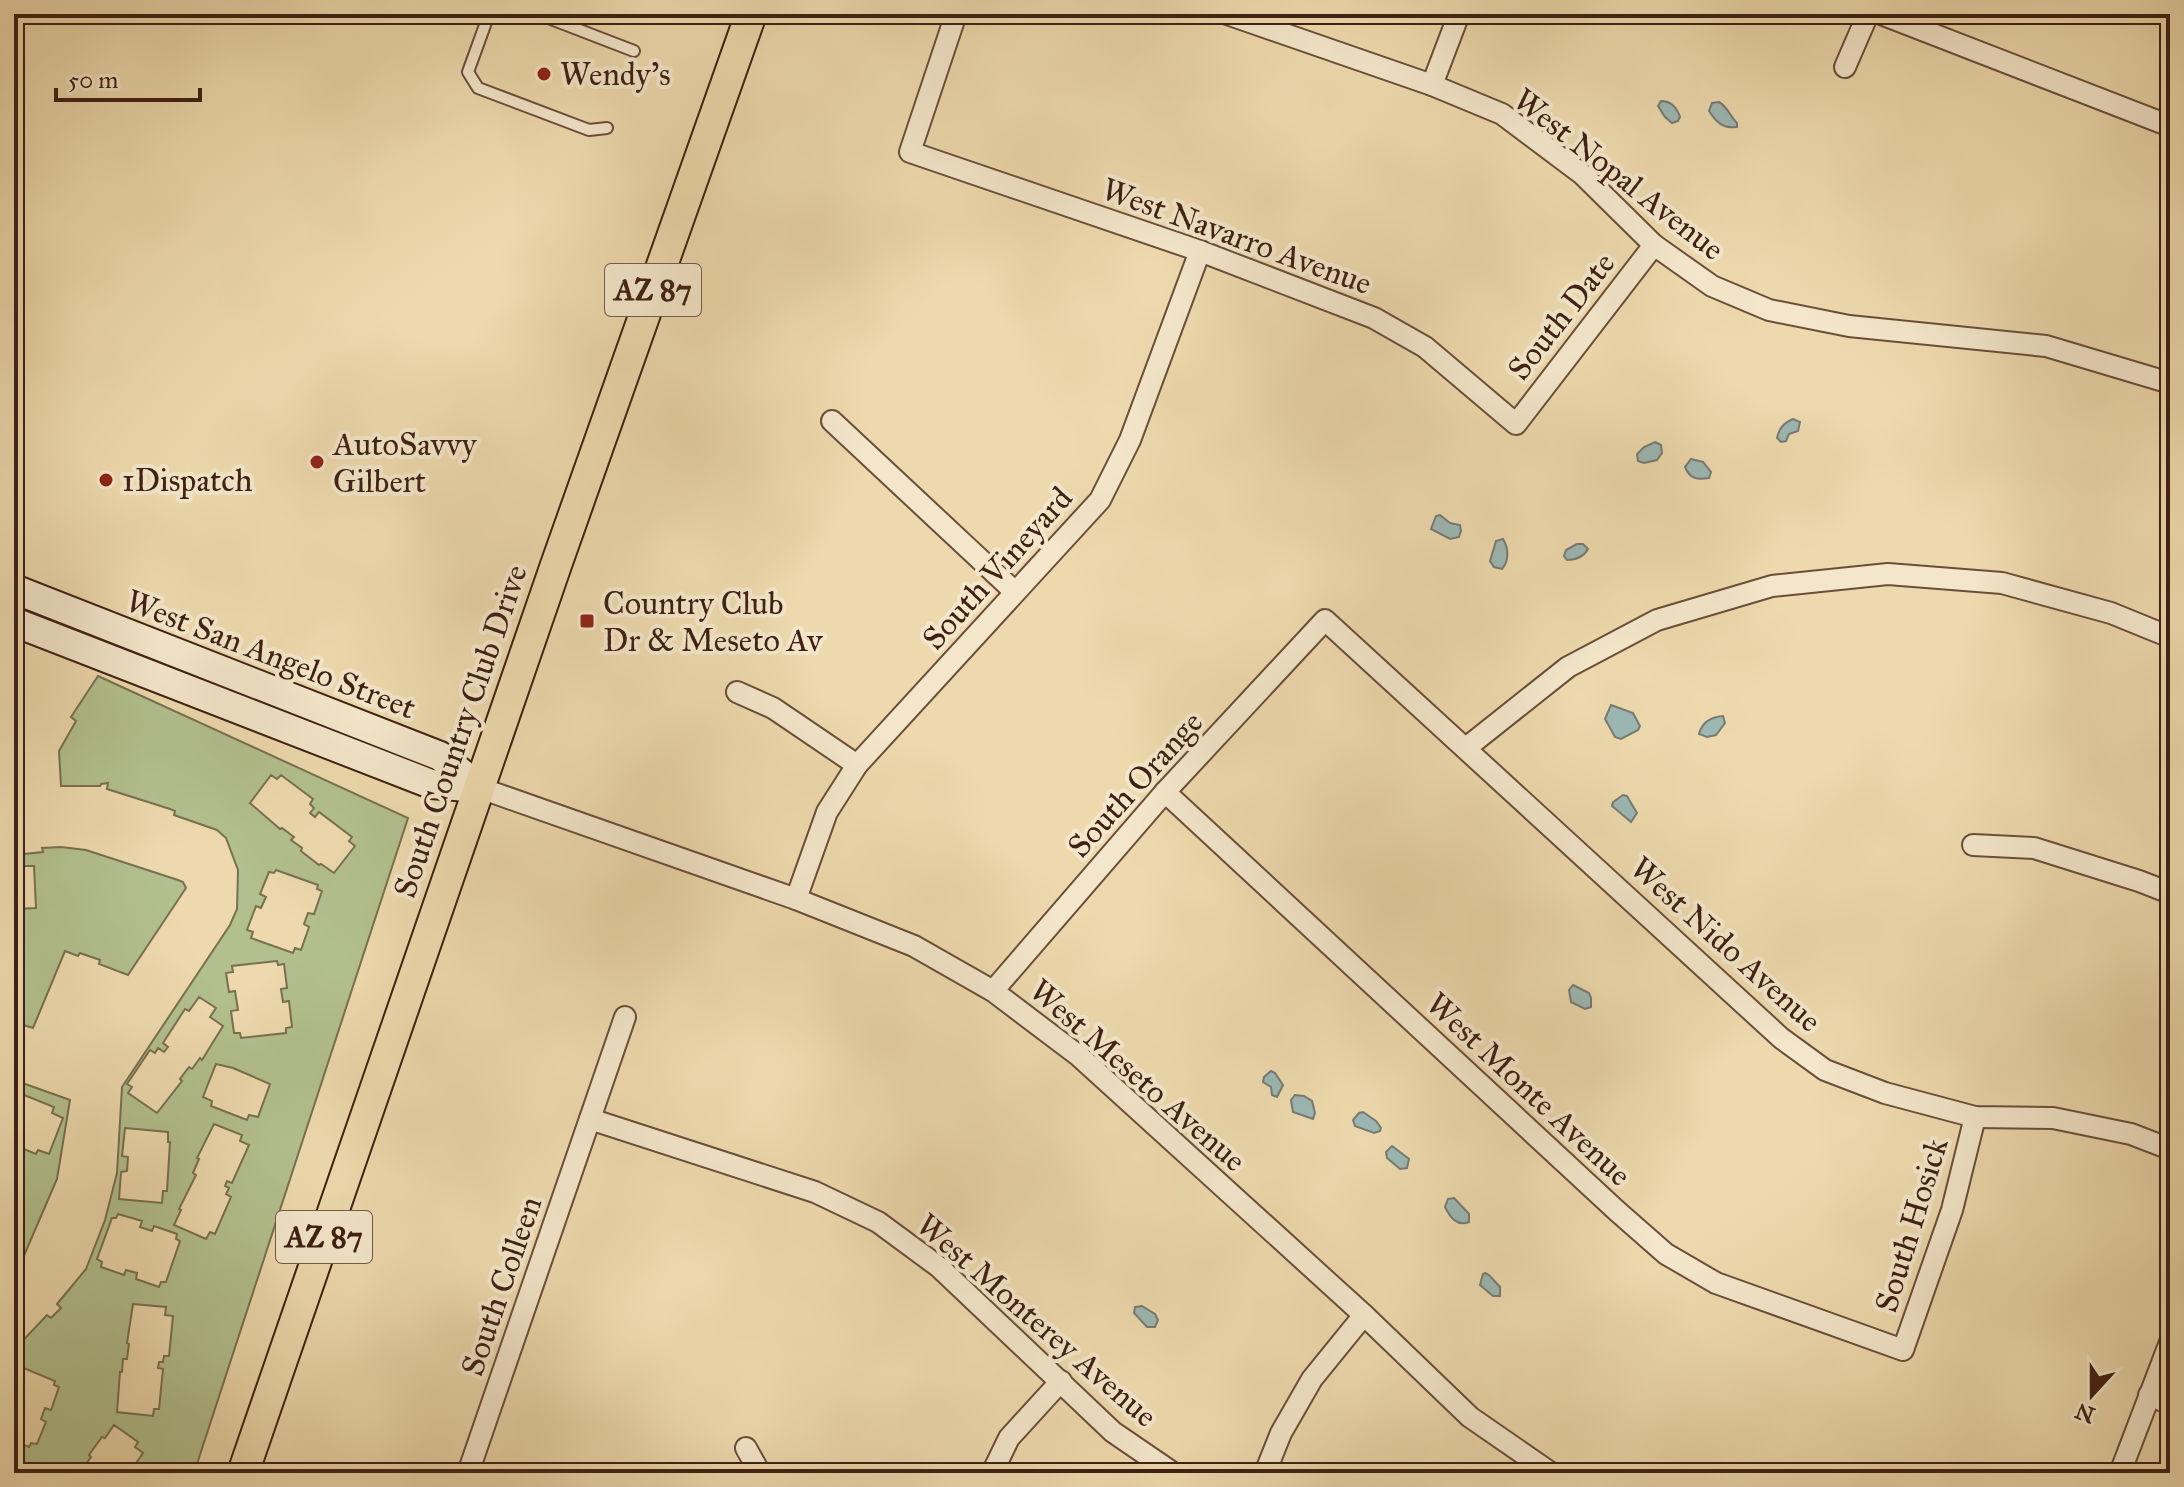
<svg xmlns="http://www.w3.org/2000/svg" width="2184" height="1487" viewBox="0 0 2184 1487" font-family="'IM FELL Great Primer',serif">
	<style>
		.green { fill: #b2c08e; stroke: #787050; stroke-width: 2; fill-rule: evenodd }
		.water { fill: #9cb8b4; stroke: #777b74; stroke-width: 2 }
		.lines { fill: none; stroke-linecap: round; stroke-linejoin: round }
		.lane-casing { stroke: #6a4e3a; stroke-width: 14 }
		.street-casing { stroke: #6a4e3a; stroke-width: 24 }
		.secondary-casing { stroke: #3f2013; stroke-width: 32 }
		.primary-casing { stroke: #3f2013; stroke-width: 34 }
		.lane { stroke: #f3e6ca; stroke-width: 10 }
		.street { stroke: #f3e6ca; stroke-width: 20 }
		.secondary { stroke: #f3e6ca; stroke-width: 28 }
		.primary { stroke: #edd9ad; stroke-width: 30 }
		.poi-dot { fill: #8f2418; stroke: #f3e6ca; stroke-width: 3 }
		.labels { text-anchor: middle; stroke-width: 8; stroke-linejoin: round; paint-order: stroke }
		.shield { fill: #f3e6ca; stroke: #755b4a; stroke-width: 2 }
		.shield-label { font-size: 30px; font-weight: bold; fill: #3f2013 }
		.poi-label { font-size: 32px; fill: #3f2013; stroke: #f3e6ca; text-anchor: start }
		.street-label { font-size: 32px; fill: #3f2013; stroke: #f3e6ca }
	</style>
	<rect width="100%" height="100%" fill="#edd9ad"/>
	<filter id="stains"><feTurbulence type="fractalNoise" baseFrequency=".0025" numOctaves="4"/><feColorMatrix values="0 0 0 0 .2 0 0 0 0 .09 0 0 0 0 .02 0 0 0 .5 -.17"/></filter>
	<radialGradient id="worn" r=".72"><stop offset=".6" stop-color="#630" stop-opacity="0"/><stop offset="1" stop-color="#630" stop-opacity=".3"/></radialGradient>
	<g class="green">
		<path d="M98,676L408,818L194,1473H129L143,1453L135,1447L138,1442L114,1425L105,1438L102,1437L89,1455L91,1457L82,1469L84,1473H41L42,1469L19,1460L17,1465L14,1464V1441L29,1447L31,1443L37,1444L46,1422L41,1419L45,1408L51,1410L59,1387L54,1385L55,1381L14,1364V1350L47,1315L51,1318L61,1308L57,1304L86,1269L105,1220L117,1173L122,1087L230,925L237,909L238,870L226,838L217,830L174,815L175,811L170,809L107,789L108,783L101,784L100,786H61L59,751L76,721L71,717ZM271,775L277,779L281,775L313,799L310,804L314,808L310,813L315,817L319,812L352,837L349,841L355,846L334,873L321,864L319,865L301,851L302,848L291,840L294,837L282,828L280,829L250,803ZM276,870L318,885L317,889L322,891L314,914L308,913L304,924L309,927L301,950L295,948L293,953L251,938L253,932L247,930L256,906L261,908L266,897L260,894L269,872L274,873ZM277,961L278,965L284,964L287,988L281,989L283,1002L289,1001L292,1027L286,1028V1033L241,1038L240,1033H234L231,1011L238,1010L235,991L229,992L226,973L233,972L232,966ZM199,997L216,1008L210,1017L223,1026L202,1060L200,1058L192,1069L189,1067L180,1079L182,1081L157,1113L128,1093L132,1087L127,1084L150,1050L155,1053L158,1048L164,1052L168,1047L163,1043L185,1009L189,1011ZM216,1064L233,1068L270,1084L258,1117L249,1115L247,1120L211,1106L212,1101L203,1097ZM214,1124L242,1135L240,1141L249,1145L232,1183L227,1181L225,1186L229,1188L226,1194L231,1197L215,1234L210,1232L206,1239L174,1225L181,1210L179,1209L196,1175L193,1173L199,1159L197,1158ZM125,1128L168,1132V1142H170L167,1191H163L162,1203L119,1199L121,1172L127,1171L128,1157L122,1156ZM118,1214L142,1221L140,1227L152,1231L154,1226L177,1234L176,1239L180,1241L166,1282H161L159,1287L136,1279L137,1273L126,1270L124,1275L101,1267L102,1262L97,1259L112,1218H116ZM133,1304L166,1307L165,1315L173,1316L169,1356H164L163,1362H159L158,1368L163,1369L159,1409H154L153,1416L117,1412L120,1372H122L123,1359H127L129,1344L127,1343Z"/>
		<path d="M61,847L86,850L178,880L183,882L186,888L128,975L99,964L100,960L80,953L78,956L65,951L33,1028L14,1022V909L36,908L34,866H14V855L43,852L42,848Z"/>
		<path d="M14,1080L70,1100L57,1179L23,1258L16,1269L14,1267V1145L36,1154L38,1150L49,1154L63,1118L52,1113L54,1107L14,1091Z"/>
	</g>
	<g class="water">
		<path d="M1661,101C1671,101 1677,108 1680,117L1678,121L1672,123L1665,117L1658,106Z"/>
		<path d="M1719,102C1727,106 1730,116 1737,123V127C1723,129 1716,122 1709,111L1712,103Z"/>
		<path d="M1793,419L1800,422L1798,431L1789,434L1786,441L1781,442L1777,438C1779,428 1784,423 1793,419Z"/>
		<path d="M1655,442L1661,445L1662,453L1657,460L1644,463L1638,461L1637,454L1644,447Z"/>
		<path d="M1691,459L1703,462L1711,472L1709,478C1697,480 1690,479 1685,467Z"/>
		<path d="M1440,515L1450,523L1460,525L1461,531L1459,537L1450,539L1431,529L1436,516Z"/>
		<path d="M1503,539C1509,549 1509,561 1502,569L1494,567L1490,561L1496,541Z"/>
		<path d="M1577,544H1583L1588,549C1584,556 1576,560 1567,560L1564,556L1566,550Z"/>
		<path d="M1611,705L1633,713L1640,726L1638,730L1621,739L1615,737L1605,719Z"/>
		<path d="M1723,716L1725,723L1716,735L1707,737L1699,734C1702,722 1711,717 1723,716Z"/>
		<path d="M1623,795L1627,796L1637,813L1631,822L1612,806L1613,802Z"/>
		<path d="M1573,985L1589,993L1591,998V1007L1585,1009L1571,1002L1569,990Z"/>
		<path d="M1271,1071L1275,1073L1283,1085L1277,1097L1272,1095L1271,1087L1263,1082L1264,1077Z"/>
		<path d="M1295,1095L1304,1096L1312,1101L1315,1113L1313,1119L1293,1112L1291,1100Z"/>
		<path d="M1363,1112L1376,1121L1381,1128L1380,1131L1374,1133L1355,1126L1353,1120L1359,1113Z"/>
		<path d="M1392,1146L1409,1159L1407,1168L1400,1169L1387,1158L1386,1152Z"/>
		<path d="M1454,1198L1469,1214V1222C1457,1227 1450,1217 1445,1207L1448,1199Z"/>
		<path d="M1485,1273L1489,1275L1500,1287V1296H1493L1480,1285L1483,1274Z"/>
		<path d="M1142,1306L1155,1314L1158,1320L1155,1327H1147L1134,1313L1135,1307Z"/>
	</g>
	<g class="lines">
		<g class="lane-casing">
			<g id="lane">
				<path d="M489,14L468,72L478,88L589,130L607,128"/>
				<path d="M538,14L634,51"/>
			</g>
		</g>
		<g class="street-casing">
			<g id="street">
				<path d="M956,14L910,152L1200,251L1374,318L1425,347L1516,424L1654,245"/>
				<path d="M1227,14L1432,85L1502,114L1582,174L1654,245L1712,286L1769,310L1849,326L2046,346L2170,383"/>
				<path d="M1881,14L2170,126"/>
				<path d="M1845,67L1868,14"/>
				<path d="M1432,85L1459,14"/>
				<path d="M832,421L1015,592"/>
				<path d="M737,692L773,708L857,765"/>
				<path d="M1466,748L1568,667L1657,620L1772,586L1888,574L2002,583L2111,613L2170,637"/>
				<path d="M480,788L796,899L914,946L993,991L1079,1056L1364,1315L1470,1417L1551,1473"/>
				<path d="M1165,792L1617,1211L1666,1254L1716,1283L1903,1350L1952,1210L1975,1117"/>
				<path d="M1973,845L2034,848L2139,881L2170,893"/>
				<path d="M796,899L827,812L857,765L1100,500L1130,440L1200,251"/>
				<path d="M993,991L1165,792L1325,620L1781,1038L1825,1070L1885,1093L1975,1117L2053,1118L2131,1134L2170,1149"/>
				<path d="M590,1119L815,1192L878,1222L939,1267L1113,1432L1173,1473"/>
				<path d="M2149,1395L2170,1404"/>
				<path d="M746,1448L760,1473"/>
				<path d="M468,1473L625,1017"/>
				<path d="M992,1473L1009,1438L1061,1381"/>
				<path d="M1265,1473L1281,1433L1312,1379L1364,1315"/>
				<path d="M2120,1473L2170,1342"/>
			</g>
		</g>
		<g class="secondary-casing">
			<g id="secondary">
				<path d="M14,589L440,756L480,788"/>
				<path d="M14,622L431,784L480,788"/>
			</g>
		</g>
		<g class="primary-casing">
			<path id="primary" d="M243,1473L556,565L751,14"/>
		</g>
		<use href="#lane" class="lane"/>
		<use href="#street" class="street"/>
		<use href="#secondary" class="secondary"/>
		<use href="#primary" class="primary"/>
	</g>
	<g class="poi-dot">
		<circle cx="544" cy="74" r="8"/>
		<circle cx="317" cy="462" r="8"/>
		<circle cx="106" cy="480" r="8"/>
		<rect x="579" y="613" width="16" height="16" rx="4"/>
	</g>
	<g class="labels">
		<g class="shield">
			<rect x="605" y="264" width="96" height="52" rx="6"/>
			<rect x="276" y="1211" width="96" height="52" rx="6"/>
		</g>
		<g class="shield-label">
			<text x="653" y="300">AZ 87</text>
			<text x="324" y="1247">AZ 87</text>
		</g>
		<g class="poi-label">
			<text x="560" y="85">Wendy's</text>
			<text x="333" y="455">AutoSavvy<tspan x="333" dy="37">Gilbert</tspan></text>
			<text x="122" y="491">1Dispatch</text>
			<text x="603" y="614">Country Club<tspan x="603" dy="37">Dr &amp; Meseto Av</tspan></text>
		</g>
		<g class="street-label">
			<text transform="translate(1619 174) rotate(38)" y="11">West Nopal Avenue</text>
			<text transform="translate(1237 236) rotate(20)" y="11">West Navarro Avenue</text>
			<text transform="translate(1561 316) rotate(-52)" y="11">South Date</text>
			<text transform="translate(997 568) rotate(-48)" y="11">South Vineyard</text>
			<text transform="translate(271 654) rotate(21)" y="11">West San Angelo Street</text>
			<text transform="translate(460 731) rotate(-71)" y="11">South Country Club Drive</text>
			<text transform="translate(1135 784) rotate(-48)" y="11">South Orange</text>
			<text transform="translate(1726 944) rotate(42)" y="11">West Nido Avenue</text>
			<text transform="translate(1138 1075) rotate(41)" y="11">West Meseto Avenue</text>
			<text transform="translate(1529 1089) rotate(43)" y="11">West Monte Avenue</text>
			<text transform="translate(1911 1225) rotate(-73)" y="11">South Hosick</text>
			<text transform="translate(501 1286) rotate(-71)" y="11">South Colleen</text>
			<text transform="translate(1037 1320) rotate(41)" y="11">West Monterey Avenue</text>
		</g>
	</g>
	<rect width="2184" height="1487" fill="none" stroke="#edd9ad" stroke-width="48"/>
	<rect x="16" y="16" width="2152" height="1455" fill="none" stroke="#3f2013" stroke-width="4"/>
	<rect x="24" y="24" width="2136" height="1439" fill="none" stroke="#3f2013" stroke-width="2"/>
	<g transform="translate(2092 1395) rotate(201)" stroke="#f3e6ca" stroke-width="6" paint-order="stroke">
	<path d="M0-6L14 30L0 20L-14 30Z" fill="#3f2013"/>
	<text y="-12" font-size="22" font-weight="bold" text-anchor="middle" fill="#3f2013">N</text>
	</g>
	<path d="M56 88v12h144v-12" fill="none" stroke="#3f2013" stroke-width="4"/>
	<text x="68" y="88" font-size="24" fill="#3f2013" stroke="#f3e6ca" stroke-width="6" paint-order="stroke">50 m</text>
	<rect width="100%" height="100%" filter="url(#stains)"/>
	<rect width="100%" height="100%" fill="url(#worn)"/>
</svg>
